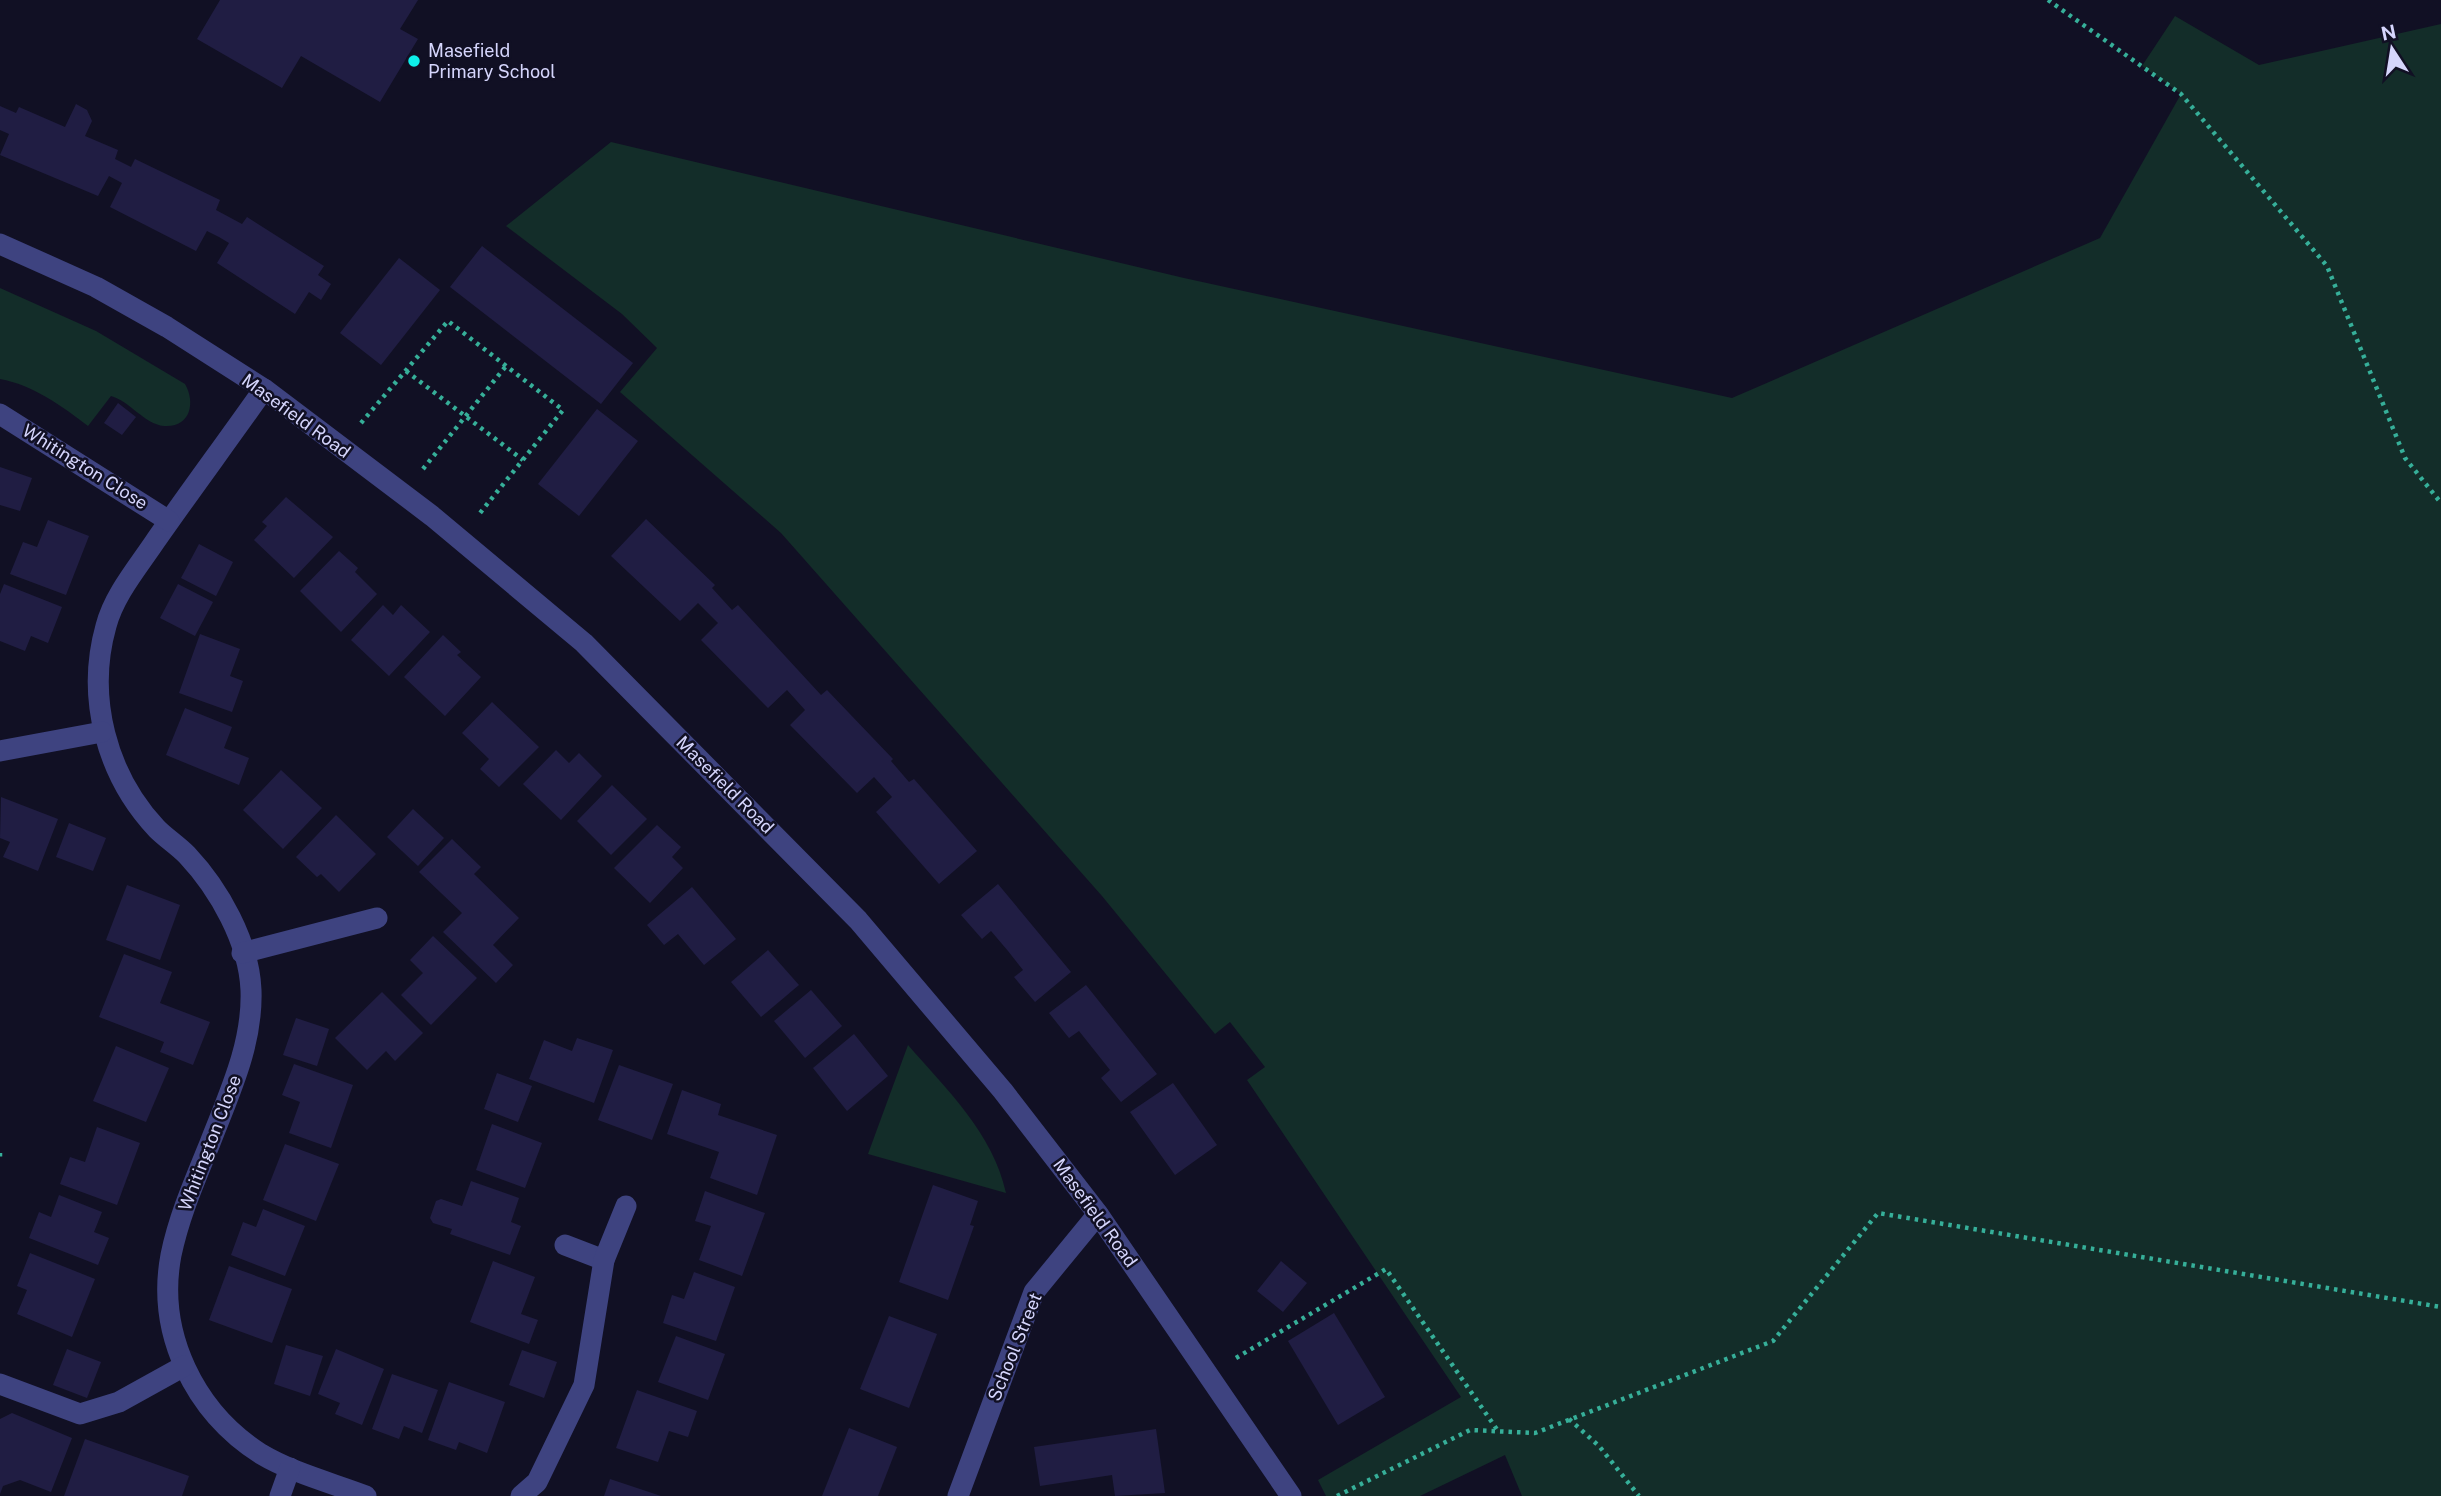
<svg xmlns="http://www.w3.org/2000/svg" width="2441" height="1496" viewBox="0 0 2441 1496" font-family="'Public Sans',sans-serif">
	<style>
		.green { fill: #132d29 }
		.building { fill: #201d43 }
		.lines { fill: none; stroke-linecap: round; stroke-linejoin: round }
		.path { stroke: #36af99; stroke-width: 4.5; stroke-dasharray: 3.5 5; stroke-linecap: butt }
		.minor { stroke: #3e4380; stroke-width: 21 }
		.poi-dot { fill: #0eefe9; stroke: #111024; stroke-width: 2.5 }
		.labels { text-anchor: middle; stroke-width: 5; stroke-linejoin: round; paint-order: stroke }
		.poi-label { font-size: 18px; fill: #d5d5fc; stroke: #111024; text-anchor: start }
		.street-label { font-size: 18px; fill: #d5d5fc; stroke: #111024 }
	</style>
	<rect width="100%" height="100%" fill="#111024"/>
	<g class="green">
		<path d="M2175,16L2259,65L2441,24V1496H1522L1505,1455L1420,1496H1326L1318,1480L1461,1397L1247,1080L1265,1067L1230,1022L1215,1034L1102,896L781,533L620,392L657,348L622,314L506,226L611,142L1184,278L1732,398L2100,238L2181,94L2142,66Z"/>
		<path d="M0,288L96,331L185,384C196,403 190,428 164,426C144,424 130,401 111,396L88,426C62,406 33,385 0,379Z"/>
		<path d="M908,1045C947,1090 993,1133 1006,1193L868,1154Z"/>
	</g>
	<g class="building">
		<path d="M220,0H418L400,29L418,39L380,102L301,56L282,88L197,39Z"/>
		<path d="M76,104L87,110L92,121L85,136L118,150L115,159L131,167L135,159L220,200L216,210L242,224L247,217L324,266L318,275L331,284L321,300L309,292L295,314L217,263L229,243L219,237L207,231L196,251L110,207L122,183L109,176L98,196L0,155L9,134L0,130V106L16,113L19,107L65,127Z"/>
		<path d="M482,246L633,363L601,404L450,287Z"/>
		<path d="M399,258L440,290L381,365L340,333Z"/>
		<path d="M118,403L136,417L122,435L104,423Z"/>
		<path d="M597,409L638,441L579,516L538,484Z"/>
		<path d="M0,467L32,478L20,511L0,505Z"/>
		<path d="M286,497L333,537L294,578L254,540L267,526L262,522Z"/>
		<path d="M646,519L715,585L712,588L732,610L738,605L821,695L827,690L893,759L891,761L909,782L914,779L977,851L939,884L876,812L892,797L874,777L857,793L790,725L805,710L787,690L768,708L701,640L718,623L698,603L680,621L611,556Z"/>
		<path d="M48,520L89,536L66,595L10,574L23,542L37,547Z"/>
		<path d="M199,544L233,562L216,596L181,578Z"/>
		<path d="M339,551L358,568L355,572L377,594L341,632L300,591Z"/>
		<path d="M4,584L62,607L48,643L31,636L25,651L0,641V594Z"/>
		<path d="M178,584L213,602L195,636L160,618Z"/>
		<path d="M383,605L393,615L401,605L430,632L389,676L351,640Z"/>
		<path d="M200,634L240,649L230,676L243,681L232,712L179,693Z"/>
		<path d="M443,635L461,652L457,655L481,677L445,716L404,677Z"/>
		<path d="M492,702L539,747L499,787L480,769L489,759L462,733Z"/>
		<path d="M185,708L232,727L224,748L249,758L239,785L166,755Z"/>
		<path d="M556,750L569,763L579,753L602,776L561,820L523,784Z"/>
		<path d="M281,770L322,808L283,849L243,810Z"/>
		<path d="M612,785L647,819L611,855L577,821Z"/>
		<path d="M1,797L58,819L38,871L3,857L10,842L0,838Z"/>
		<path d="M413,809L444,838L418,866L387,837Z"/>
		<path d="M336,815L376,854L339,892L321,874L317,877L296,857Z"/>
		<path d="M69,823L106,838L93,871L56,857Z"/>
		<path d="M657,825L681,847L672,857L683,868L650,903L614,868Z"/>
		<path d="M452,839L481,867L474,874L519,918L493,945L513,965L496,983L443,932L462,913L419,872Z"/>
		<path d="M998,884L1071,972L1035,1002L1014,977L1023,970L1008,951L991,931L982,939L961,915Z"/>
		<path d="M127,885L180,905L160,960L106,940Z"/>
		<path d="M692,887L736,939L704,965L678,934L664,945L647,925Z"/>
		<path d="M433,936L477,978L431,1025L401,995L423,973L410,960Z"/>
		<path d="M768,950L799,985L761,1017L731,982Z"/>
		<path d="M124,954L172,972L160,1003L210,1022L193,1065L160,1052L164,1042L99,1017Z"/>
		<path d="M1086,985L1157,1074L1121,1102L1101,1078L1110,1070L1079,1031L1069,1038L1049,1013Z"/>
		<path d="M811,990L842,1026L805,1058L774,1021Z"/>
		<path d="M382,992L423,1033L395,1061L386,1051L367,1070L335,1038Z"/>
		<path d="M296,1018L329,1029L317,1066L283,1055Z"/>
		<path d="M854,1034L888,1076L847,1111L813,1068Z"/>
		<path d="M577,1038L613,1050L594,1103L529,1079L544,1040L572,1051Z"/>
		<path d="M116,1046L169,1068L146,1122L93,1101Z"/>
		<path d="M294,1064L353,1085L331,1148L289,1133L300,1102L282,1095Z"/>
		<path d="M619,1065L673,1084L652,1140L598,1120Z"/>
		<path d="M497,1073L532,1086L518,1122L484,1109Z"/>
		<path d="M1173,1083L1217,1145L1175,1175L1130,1112Z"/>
		<path d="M682,1090L721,1104L718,1115L777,1135L757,1195L710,1178L719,1152L667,1134Z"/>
		<path d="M492,1124L542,1143L525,1188L476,1170Z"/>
		<path d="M97,1127L140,1143L117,1205L60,1184L70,1157L85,1162Z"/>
		<path d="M285,1144L339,1164L316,1221L263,1200Z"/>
		<path d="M471,1181L519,1198L511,1222L521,1226L510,1255L450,1234L452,1229L433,1223L430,1218L436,1201L441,1199L462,1206Z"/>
		<path d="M933,1185L978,1201L970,1225L974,1226L948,1300L899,1282Z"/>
		<path d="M705,1191L765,1213L742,1276L699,1260L711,1226L695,1221Z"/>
		<path d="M59,1195L102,1212L94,1232L109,1238L98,1265L29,1238L39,1212L51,1217Z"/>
		<path d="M263,1209L305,1226L285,1276L231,1255L243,1222L256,1227Z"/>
		<path d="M30,1253L95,1279L72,1337L17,1314L27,1290L17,1286Z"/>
		<path d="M493,1261L535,1277L521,1314L538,1320L529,1344L470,1322Z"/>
		<path d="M1281,1261L1307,1283L1283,1312L1257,1291Z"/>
		<path d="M229,1266L292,1289L272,1343L209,1320Z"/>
		<path d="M694,1272L735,1287L716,1341L663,1323L672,1295L684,1299Z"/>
		<path d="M1334,1313L1385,1397L1338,1425L1288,1341Z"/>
		<path d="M889,1316L937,1334L909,1408L860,1389Z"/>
		<path d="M676,1336L725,1354L708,1400L658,1382Z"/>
		<path d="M286,1345L323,1356L310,1396L274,1384Z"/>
		<path d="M67,1349L101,1362L87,1398L53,1385Z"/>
		<path d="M336,1349L384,1369L362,1425L335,1414L340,1403L318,1394Z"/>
		<path d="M522,1350L557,1362L544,1398L509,1385Z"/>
		<path d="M392,1374L438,1390L422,1433L404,1426L399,1439L372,1429Z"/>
		<path d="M449,1382L505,1402L487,1453L459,1442L456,1450L428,1440Z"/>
		<path d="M637,1390L697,1411L688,1437L669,1431L658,1462L616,1448Z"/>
		<path d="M12,1413L72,1438L51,1492L20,1480L3,1486L0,1494V1419Z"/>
		<path d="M849,1428L897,1447L878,1496H822Z"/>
		<path d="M1156,1429L1165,1493L1115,1496L1112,1475L1040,1486L1034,1447Z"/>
		<path d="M85,1439L189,1476L182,1496H64Z"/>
		<path d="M610,1479L661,1496H604Z"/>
	</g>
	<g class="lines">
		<g class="path">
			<path d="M2048,0L2181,94L2327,266L2405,458L2441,503"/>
			<path d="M406,371L523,460"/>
			<path d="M361,423L448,321L563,410L480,513"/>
			<path d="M423,469L506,366"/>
			<path d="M0,1153V1160"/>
			<path d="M1236,1358L1386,1269L1498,1431"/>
			<path d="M1569,1419L1599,1446L1639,1496"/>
			<path d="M1337,1496L1470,1430L1535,1433L1773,1341L1878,1213L2441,1307"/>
		</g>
		<g class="minor">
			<path d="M0,244L96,287L167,327L264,389L432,516L584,643L858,920L1003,1091L1098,1214L1291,1496"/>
			<path d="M264,389C228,440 191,490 156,540C138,567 114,595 106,626C86,697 106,775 157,829C166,838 177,845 187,855C219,889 249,942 251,990C253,1044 229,1094 210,1143C195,1180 179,1216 171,1255C156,1334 195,1412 261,1454C293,1473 332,1483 366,1496"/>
			<path d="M0,414L169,521"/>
			<path d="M0,751L102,732"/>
			<path d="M242,953L377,918"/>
			<path d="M565,1245L604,1260"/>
			<path d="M0,1384L80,1414L119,1402L184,1366"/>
			<path d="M280,1496L290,1468"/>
			<path d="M521,1496L537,1482L584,1385L604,1260L626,1206"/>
			<path d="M958,1496L1034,1292L1098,1214"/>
		</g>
	</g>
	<circle class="poi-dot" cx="414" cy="61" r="7"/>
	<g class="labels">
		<g class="poi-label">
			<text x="428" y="57">Masefield<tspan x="428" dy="21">Primary School</tspan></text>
		</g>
		<g class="street-label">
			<text transform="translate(296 416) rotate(36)" y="6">Masefield Road</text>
			<text transform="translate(85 467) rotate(32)" y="6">Whitington Close</text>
			<text transform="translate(725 785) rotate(45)" y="6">Masefield Road</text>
			<text transform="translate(210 1143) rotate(-69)" y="6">Whitington Close</text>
			<text transform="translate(1095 1213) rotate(54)" y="6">Masefield Road</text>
			<text transform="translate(1015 1347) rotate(-68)" y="6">School Street</text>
		</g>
	</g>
	<g transform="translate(2392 49) rotate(348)" stroke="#111024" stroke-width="5" paint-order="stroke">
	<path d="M0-5L12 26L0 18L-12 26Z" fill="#d5d5fc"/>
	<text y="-10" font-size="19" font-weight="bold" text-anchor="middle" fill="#d5d5fc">N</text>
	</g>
</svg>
